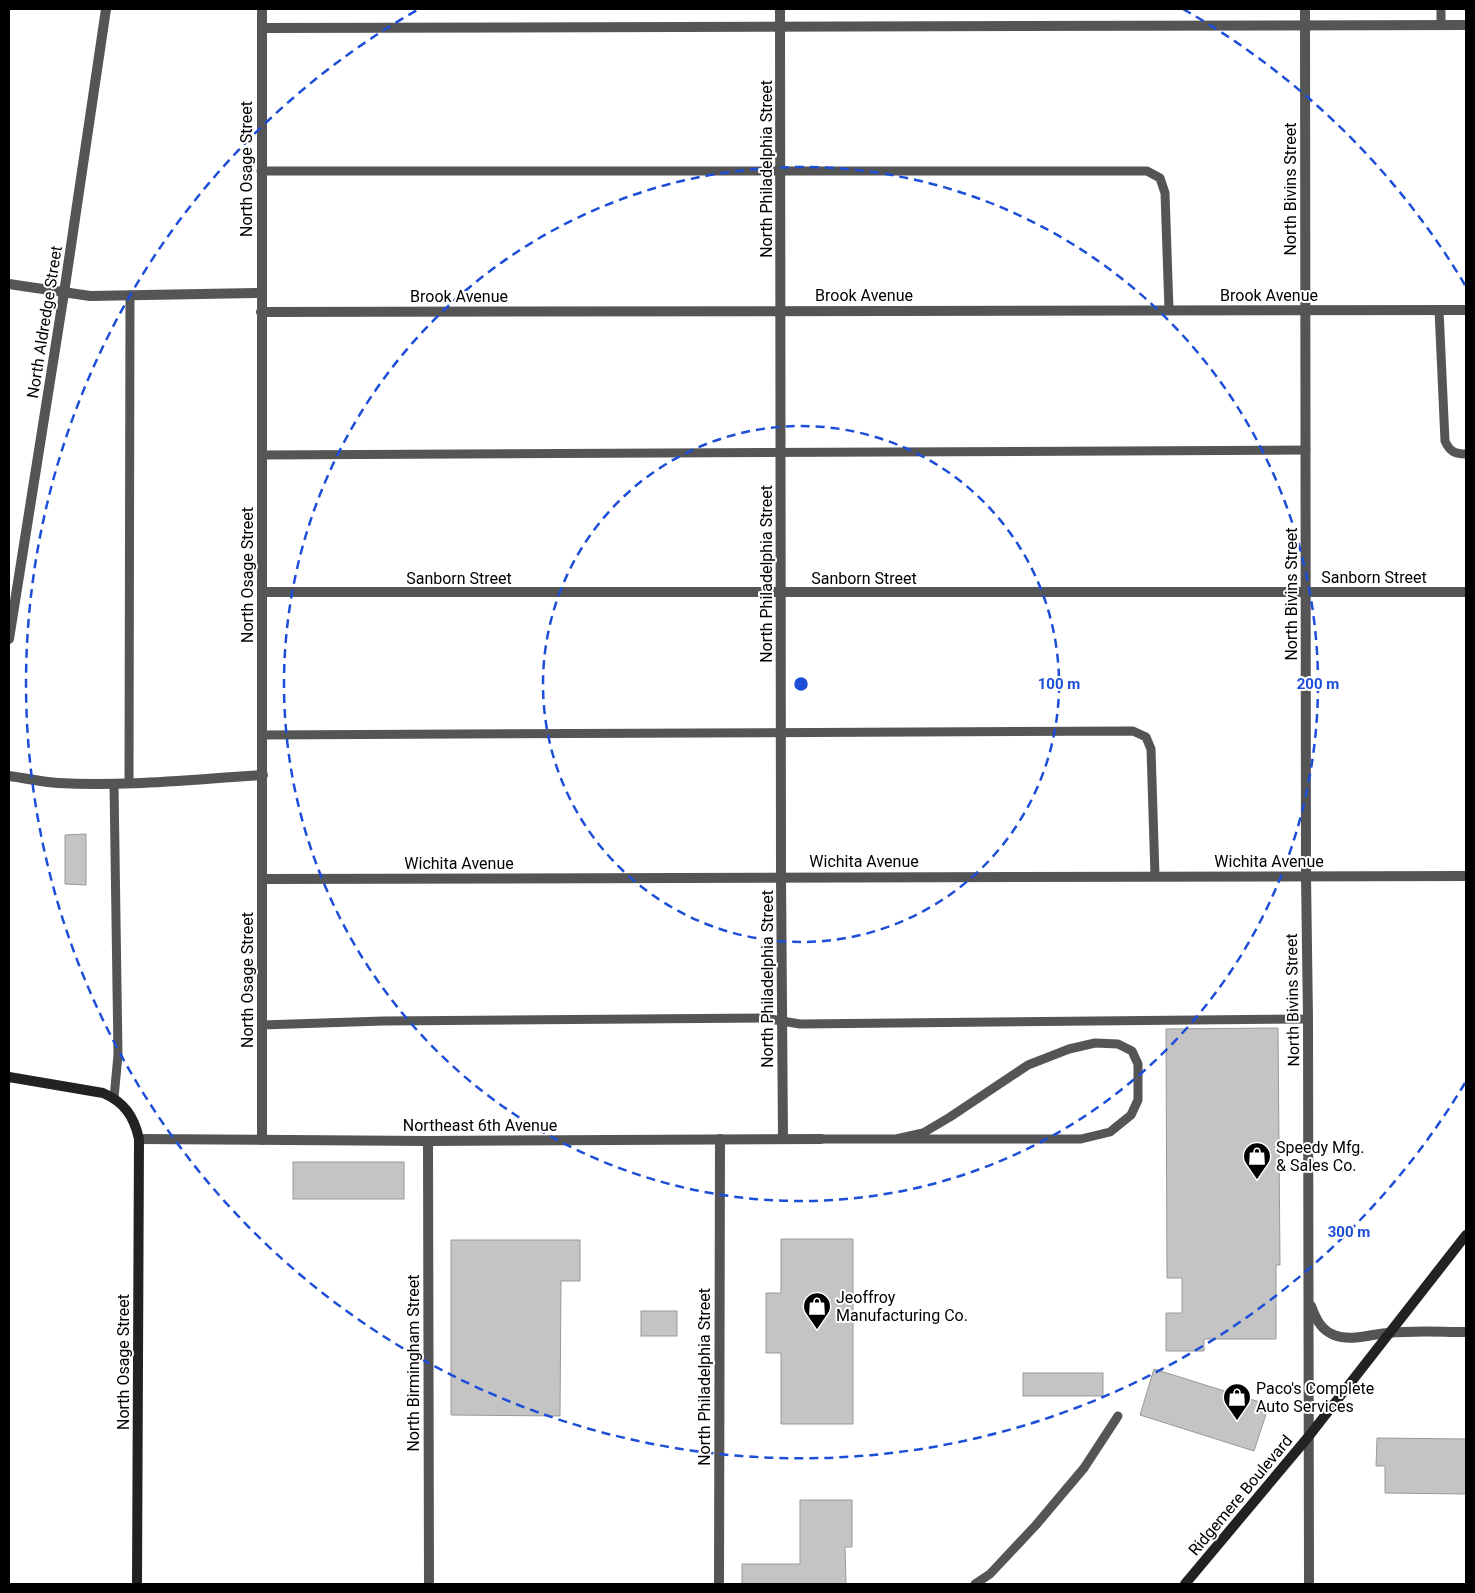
<svg xmlns="http://www.w3.org/2000/svg" width="1475" height="1593" viewBox="0 0 1475 1593" font-family="Roboto,sans-serif">
	<style>
		.building { fill: #c4c4c4; stroke: #999 }
		.lines { fill: none; stroke-linecap: round; stroke-linejoin: round }
		.lane { stroke: #555; stroke-width: 9 }
		.street { stroke: #555; stroke-width: 10 }
		.secondary { stroke: #222; stroke-width: 10 }
		.ring { fill: none; stroke: #1d4ed8; stroke-width: 2.5; stroke-dasharray: 9 6 }
		.labels { text-anchor: middle; stroke-width: 4; stroke-linejoin: round; paint-order: stroke }
		.street-label { font-size: 16px; fill: #000; stroke: #fff }
		.poi-label { font-size: 16px; fill: #000; stroke: #fff; text-anchor: start }
		.centre { fill: #1d4ed8; stroke: #fff; stroke-width: 2.5 }
		.ring-label { font-size: 15px; text-anchor: middle; font-weight: bold; fill: #1d4ed8; stroke: #fff; stroke-width: 4; stroke-linejoin: round; paint-order: stroke }
	</style>
	<rect width="100%" height="100%" fill="#fff"/>
	<g class="building">
		<path d="M86,834V885L65,884V835Z"/>
		<path d="M1278,1028L1280,1265H1276V1339H1204V1351H1166V1313H1182V1278H1167L1166,1029Z"/>
		<rect x="293" y="1162" width="111" height="37"/>
		<path d="M781,1239H853V1424H781V1353H766V1293H781Z"/>
		<path d="M451,1240H580V1281H561L560,1416L451,1415Z"/>
		<rect x="641" y="1311" width="36" height="25"/>
		<path d="M1154,1369L1269,1405L1254,1451L1140,1415Z"/>
		<rect x="1023" y="1373" width="80" height="23"/>
		<path d="M1377,1438L1466,1439V1494L1385,1493V1466H1376Z"/>
		<path d="M800,1500H852V1547H845L846,1584H742V1564H800Z"/>
	</g>
	<g class="lines">
		<g class="lane">
			<path d="M1441,9V25"/>
			<path d="M261,171H1147L1160,178L1165,193L1169,310"/>
			<path d="M1439,310L1445,441C1450,452 1455,454 1466,454"/>
			<path d="M262,455L1306,450"/>
			<path d="M263,735L1133,731L1146,737L1151,749L1155,876"/>
			<path d="M129,783L130,295"/>
			<path d="M262,1025L383,1021L764,1018L800,1024L1308,1019"/>
			<path d="M114,1098L118,1055L114,784"/>
			<path d="M821,1139H1081L1110,1132L1131,1115L1138,1100V1064L1132,1051L1118,1044L1095,1043L1069,1049L1028,1065L950,1117L923,1133L896,1139"/>
			<path d="M975,1584L990,1574L1036,1525L1084,1468L1118,1416"/>
		</g>
		<g class="street">
			<path d="M780,9L781,876L783,1139"/>
			<path d="M1305,9L1306,877L1308,1019L1309,1584"/>
			<path d="M262,28L1466,25"/>
			<path d="M9,284L90,296L261,293"/>
			<path d="M261,312L1466,310"/>
			<path d="M263,592H1466"/>
			<path d="M9,639L64,293L106,9"/>
			<path d="M9,776C25,778 42,782 58,783C126,787 195,779 263,775"/>
			<path d="M263,879L1466,876"/>
			<path d="M139,1139L428,1141L821,1139"/>
			<path d="M262,1140V9"/>
			<path d="M428,1141L429,1584"/>
			<path d="M1311,1306C1316,1319 1321,1330 1334,1335C1351,1342 1371,1334 1388,1333C1414,1330 1441,1332 1466,1332"/>
			<path d="M719,1584L720,1139"/>
		</g>
		<g class="secondary">
			<path d="M9,1077L103,1093C124,1102 134,1116 139,1139L137,1584"/>
			<path d="M1185,1584L1309,1436L1466,1235"/>
		</g>
	</g>
	<g class="ring">
		<circle cx="801" cy="684" r="258"/>
		<circle cx="801" cy="684" r="517"/>
		<path d="M1465 1083A775 775 0 1 1 419 9M1183 9A775 775 0 0 1 1465 285"/>
	</g>
	<defs>
		<g id="shop-pin" transform="scale(1.4375)"><path d="M0 17L-7.5 6A9.5 9.5 0 1 1 7.5 6Z" fill="#000" stroke="#fff"/><path d="M-5-2.5h2.3a2.7 3.5 0 0 1 5.4 0H5L5.5 6h-11ZM-1.5-2.5h3a1.5 2.3 0 0 0-3 0Z" fill="#fff"/></g>
	</defs>
	<g fill-rule="evenodd">
		<use href="#shop-pin" x="1257" y="1156"/>
		<use href="#shop-pin" x="817" y="1306"/>
		<use href="#shop-pin" x="1237" y="1397"/>
	</g>
	<g class="labels">
		<g class="street-label">
			<text transform="translate(246 169) rotate(-90)" y="6">North Osage Street</text>
			<text transform="translate(766 169) rotate(-90)" y="6">North Philadelphia Street</text>
			<text transform="translate(1290 189) rotate(-90)" y="6">North Bivins Street</text>
			<text x="864" y="301">Brook Avenue</text>
			<text x="1269" y="301">Brook Avenue</text>
			<text x="459" y="302">Brook Avenue</text>
			<text transform="translate(44 322) rotate(-81)" y="6">North Aldredge Street</text>
			<text transform="translate(766 574) rotate(-90)" y="6">North Philadelphia Street</text>
			<text transform="translate(247 575) rotate(-90)" y="6">North Osage Street</text>
			<text x="1374" y="583">Sanborn Street</text>
			<text x="459" y="584">Sanborn Street</text>
			<text x="864" y="584">Sanborn Street</text>
			<text transform="translate(1291 594) rotate(-90)" y="6">North Bivins Street</text>
			<text x="864" y="867">Wichita Avenue</text>
			<text x="1269" y="867">Wichita Avenue</text>
			<text x="459" y="869">Wichita Avenue</text>
			<text transform="translate(767 979) rotate(-90)" y="6">North Philadelphia Street</text>
			<text transform="translate(247 980) rotate(-90)" y="6">North Osage Street</text>
			<text transform="translate(1292 1000) rotate(-91)" y="6">North Bivins Street</text>
			<text x="480" y="1131">Northeast 6th Avenue</text>
			<text transform="translate(123 1362) rotate(-90)" y="6">North Osage Street</text>
			<text transform="translate(413 1363) rotate(-90)" y="6">North Birmingham Street</text>
			<text transform="translate(704 1377) rotate(-90)" y="6">North Philadelphia Street</text>
			<text transform="translate(1240 1495) rotate(-50)" y="6">Ridgemere Boulevard</text>
		</g>
		<g class="poi-label">
			<text x="1276" y="1153">Speedy Mfg.<tspan x="1276" dy="18">&amp; Sales Co.</tspan></text>
			<text x="836" y="1303">Jeoffroy<tspan x="836" dy="18">Manufacturing Co.</tspan></text>
			<text x="1256" y="1394">Paco's Complete<tspan x="1256" dy="18">Auto Services</tspan></text>
		</g>
	</g>
	<circle cx="801" cy="684" r="8" class="centre"/>
	<g class="ring-label">
		<text x="1059" y="689">100 m</text>
		<text x="1318" y="689">200 m</text>
		<text x="1349" y="1237">300 m</text>
	</g>
	<rect width="1475" height="1593" fill="none" stroke="#000000" stroke-width="20"/>
</svg>
